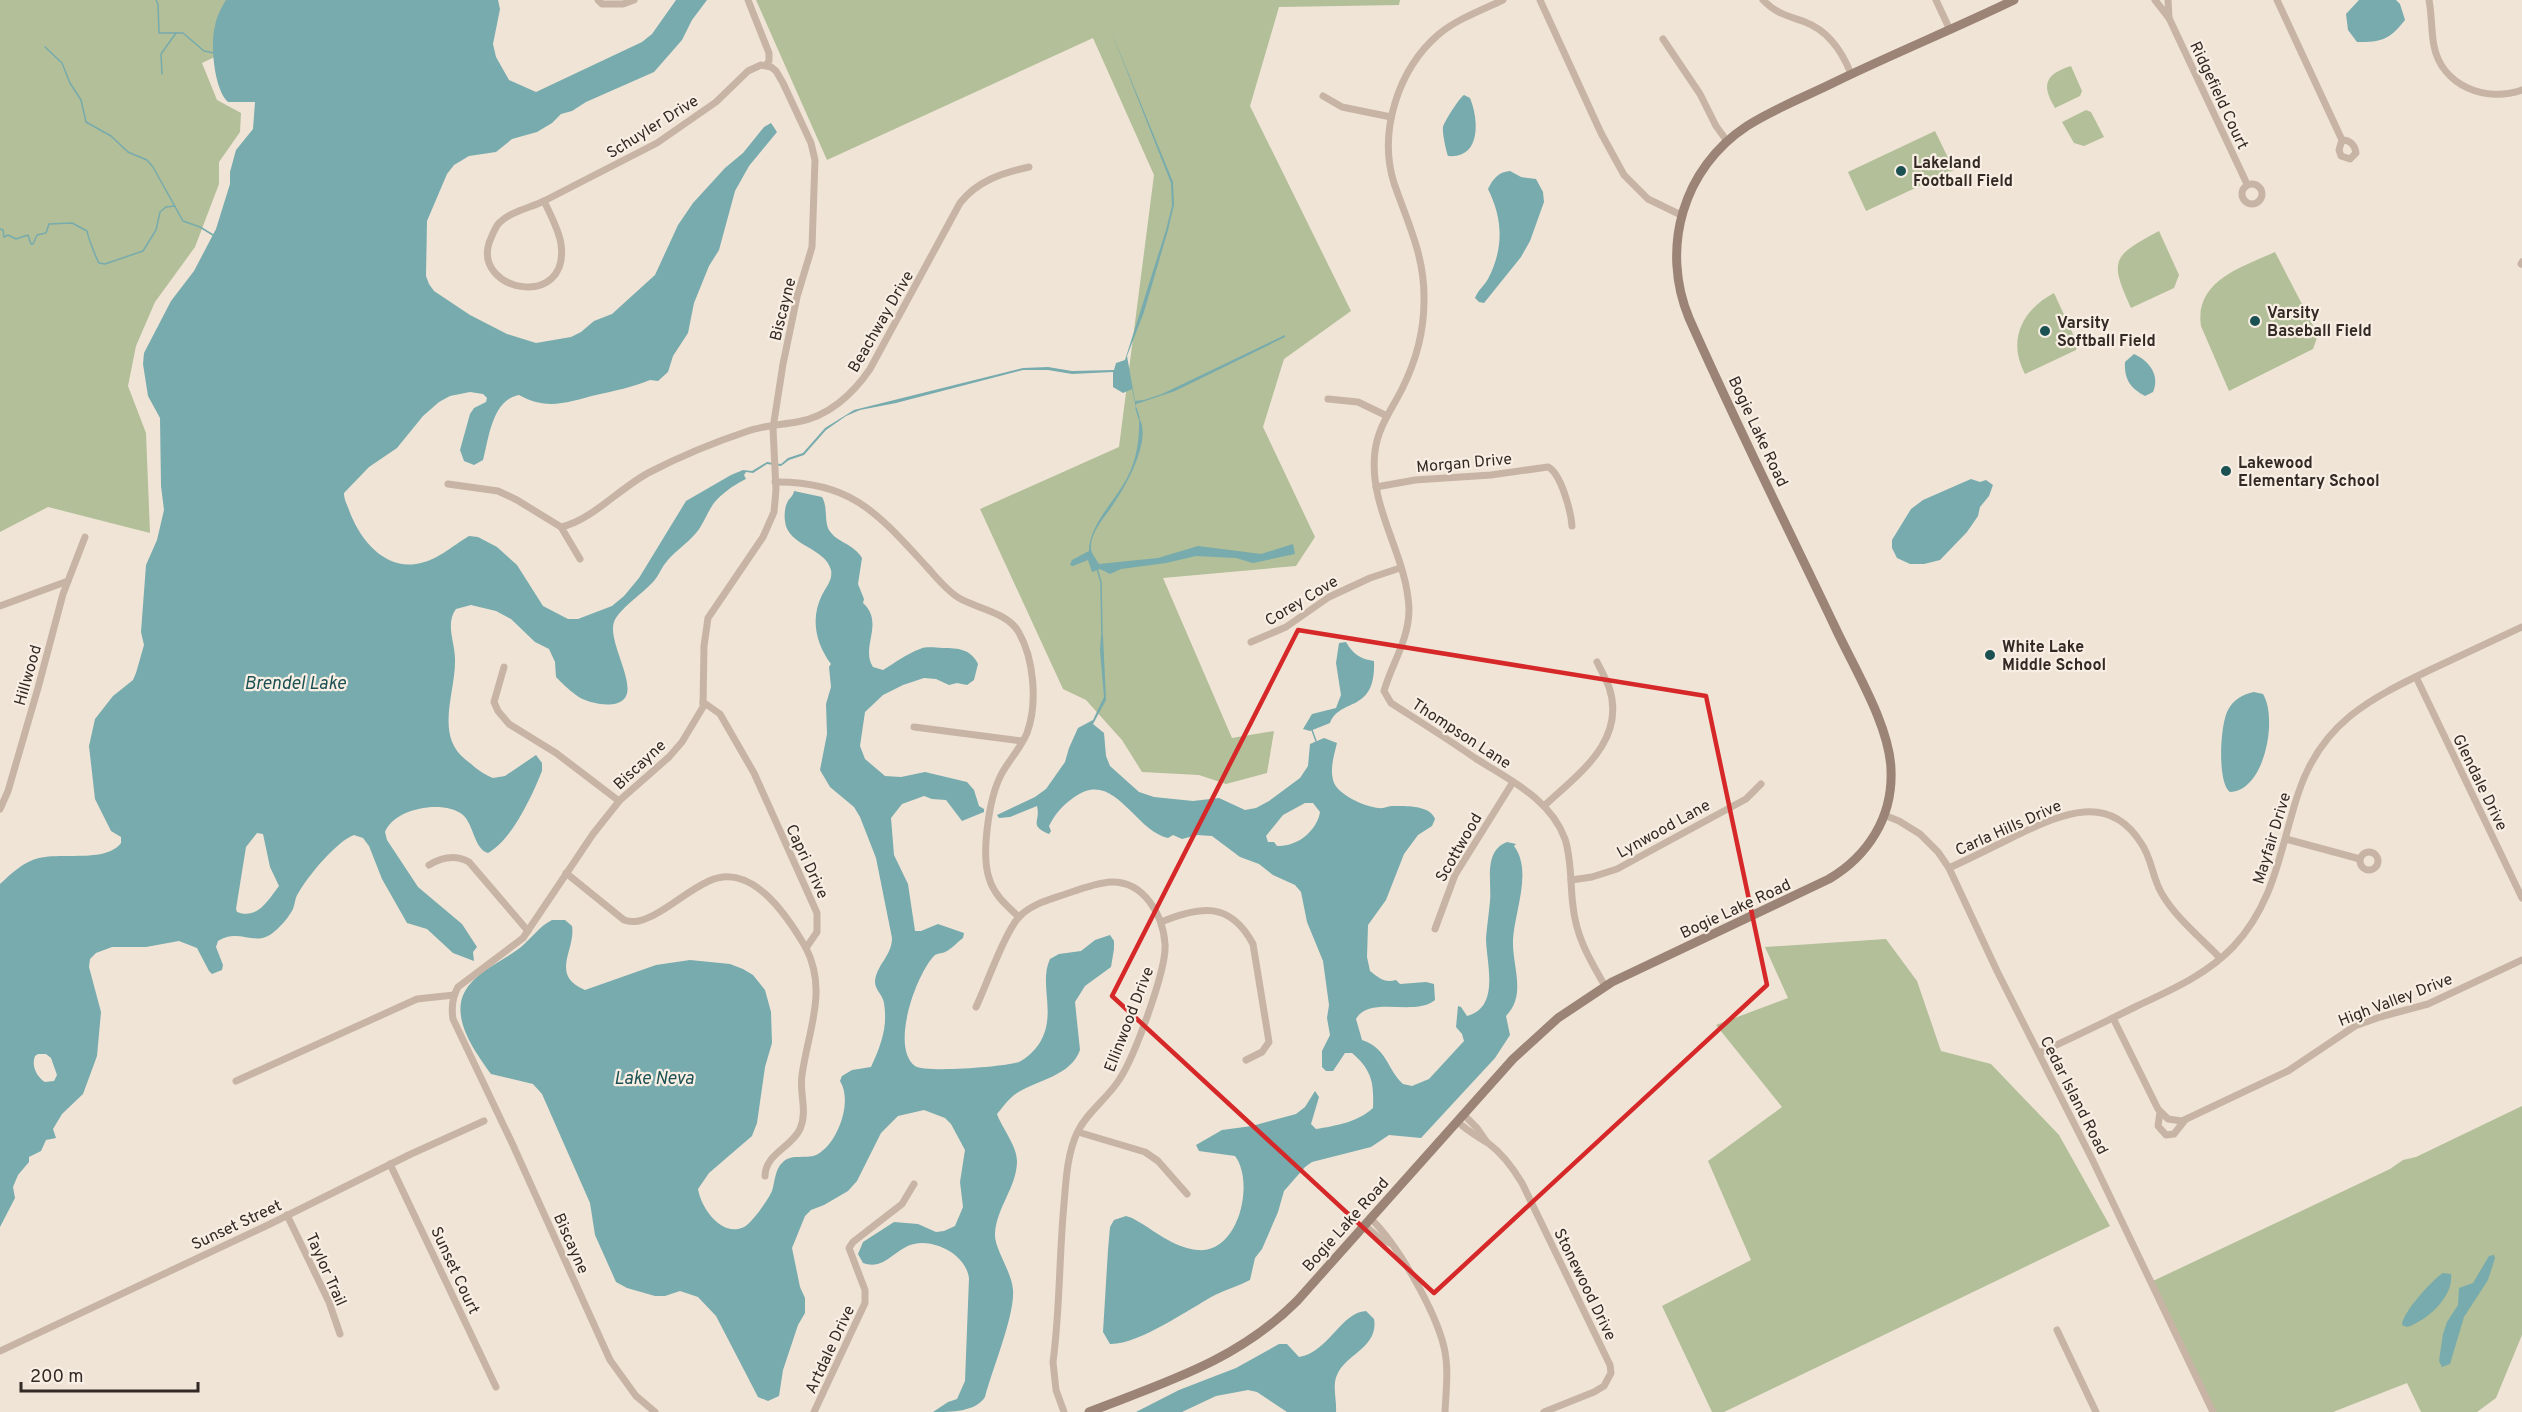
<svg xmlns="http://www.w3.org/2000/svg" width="2522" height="1412" viewBox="0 0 2522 1412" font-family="Overpass,sans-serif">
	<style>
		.green { fill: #b2bf98 }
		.water { fill: #77abad; fill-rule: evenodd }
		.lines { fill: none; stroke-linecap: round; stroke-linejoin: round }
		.stream { stroke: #77abad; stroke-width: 1.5 }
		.street { stroke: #c8b4a4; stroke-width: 7 }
		.secondary { stroke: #9b8375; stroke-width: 9 }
		.marked { fill: none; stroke: #d62828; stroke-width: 4.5; stroke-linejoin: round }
		.poi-dot { fill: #1c5154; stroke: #f8eee3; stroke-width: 2 }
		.labels { text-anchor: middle; stroke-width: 4.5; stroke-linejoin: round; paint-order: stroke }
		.street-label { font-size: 16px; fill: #332925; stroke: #f8eee3 }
		.poi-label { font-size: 16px; font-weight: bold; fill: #332925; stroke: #f8eee3; text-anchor: start }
		.water-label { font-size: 18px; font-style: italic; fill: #1c5154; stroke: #f8eee3 }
	</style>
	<rect width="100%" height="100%" fill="#f0e4d7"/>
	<g class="green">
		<path d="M0,0H335L202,63L217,100L241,113L240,132L219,162V184L195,247L155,302L136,346L128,386L146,433L150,533L48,507L0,532Z"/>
		<path d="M756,0H1400L1399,5L1279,7L1250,106L1351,311L1284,359L1263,427L1315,537L1296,566L1163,578L1232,738L1274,731L1267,773L1226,784L1199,775L1142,772L1122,740L1086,700L1063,689L980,509L1119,447L1154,175L1093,38L827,160Z"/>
		<path d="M2071,66L2082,91L2080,96L2055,108C2041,85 2045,74 2071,66Z"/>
		<path d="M2086,110L2091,112L2104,137L2084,146L2074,143L2062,122Z"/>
		<path d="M1935,131L1954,170L1866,211L1848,172Z"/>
		<path d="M2159,231L2179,275L2174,288L2131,308C2109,260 2112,256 2159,231Z"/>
		<path d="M2275,252L2318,335L2313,349L2229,391L2201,326C2194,281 2242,267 2275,252Z"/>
		<path d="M2054,293L2078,345L2076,350L2025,374C2007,340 2022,310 2054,293Z"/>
		<path d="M1886,939L1917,981L1941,1051L1991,1064L2059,1135L2110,1226L1724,1412H1712L1662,1306L1751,1260L1708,1161L1782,1107L1716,1025L1788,998L1765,947Z"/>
		<path d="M2522,1106V1335L2496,1398L2477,1412H2421L2407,1383L2333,1412H2216L2153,1281L2390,1169L2403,1160L2416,1157Z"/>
	</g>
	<g class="water">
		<path d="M226,0H498L500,9L493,44L496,57L509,80L536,92L642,42L652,34L676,0H707L692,20L682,40L654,72L586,102L572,111L561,114L552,123L537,132L512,139L496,152L469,156L454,165L447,174L427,221L426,276L429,284L434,291L470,315L507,334L536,343L571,337L581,332L594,321L612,314L655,275L678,225L693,203L725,168L743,153L764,127L771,123L777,132L749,166L735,191L719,250L709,266L694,303L688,333L673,356L668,372L658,381L650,380C633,387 614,391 596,395C567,402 548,411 519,395C492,400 489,438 483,460L474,465L464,461L460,450L470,414L474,408L486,402L487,398L483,394L470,392L450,396L439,402L423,416L397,448L369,467L344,493C344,500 347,504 349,510C359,538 383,569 416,564C437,561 452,546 469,536L478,537L497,547L517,565L543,606L568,619H578L612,606L624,596L639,578L686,501L731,475L743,470L752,471L767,462L781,464L788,458L803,453L825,428L854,410L1023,368L1048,367L1072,371L1114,370L1116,363L1125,360L1166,230L1172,206L1171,183L1111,31L1173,182L1174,205L1168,230L1144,312L1127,356L1135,401L1144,400L1162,394L1285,335V337L1175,391L1136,404V408L1132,389L1123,393L1113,387V372L1072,374L1048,370H1023L896,403L860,410L846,416L826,430L804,455L789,460L781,466L767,464L753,473L746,472L744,475L746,479C735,484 718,496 712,506C706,515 703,525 696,533C687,544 672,553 664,565C660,571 658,577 652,583C642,594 619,609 614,622C607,642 639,687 623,700C613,709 586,703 576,695C569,690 562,683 556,677L555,662L549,649L535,642L511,619L496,611L471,605L456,609C445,624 455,642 455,659C456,693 434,735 466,760C475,767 482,774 493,778L505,776L536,755L542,763V771C532,796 512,840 488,853C474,849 474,825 463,815C444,799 394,808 385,832L387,840L418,887L462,924L477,947L473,952L474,961L453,953L427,929L407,923L382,879L369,846L363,838L354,835C337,841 308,876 299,892C295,897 295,904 293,909C289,917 281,926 275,931C255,949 241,927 218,941L216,947L223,965L222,970L212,974L209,971L197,948L179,941L146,947H112L96,953L90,959L89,967L101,1012L97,1056L83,1094L62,1114L53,1129L56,1138L46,1140L41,1151L29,1157V1162L18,1175L13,1187L15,1198L0,1227V884C12,873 23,862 39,858C62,852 106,863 121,843V837L111,831L95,799L89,746L95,719L113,696L133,680L136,673L144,645L141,632L146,565L157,540L164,510L161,486L160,418L148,396L143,364L144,353L171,301L194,271L216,229L230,184V172L236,150L253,129L255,102H228C214,90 210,43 215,26C216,18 222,6 226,0ZM257,833L263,834L270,867L279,886C268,900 258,920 237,912L236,909L246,847ZM38,1054H46L51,1058L57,1075L54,1081L45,1082C37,1077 31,1066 35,1056Z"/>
		<path d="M2359,0H2396L2400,4L2405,20C2389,40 2382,42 2357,42L2348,30L2346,14Z"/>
		<path d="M1464,95L1470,98C1479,120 1481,159 1448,156C1446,151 1442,132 1443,127C1444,122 1459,98 1464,95Z"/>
		<path d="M1510,171L1521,177L1536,179L1543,192L1544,202L1530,241L1521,257L1484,303L1479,302L1475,298C1478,290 1484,286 1488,279C1504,248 1503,219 1488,189C1493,179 1498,172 1510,171Z"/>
		<path d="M2134,354C2150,361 2160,376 2153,392L2145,396C2130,388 2124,379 2125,362Z"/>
		<path d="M1139,418C1152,438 1127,485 1114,503C1106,516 1090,532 1091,548C1091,553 1096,559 1099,564L1158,558L1198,546L1261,554L1293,544L1295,554L1253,563L1236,558L1196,556L1166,563L1121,569L1110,574L1100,569L1092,572L1088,560L1073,566L1070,565L1072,560L1089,551C1089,527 1111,505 1123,485C1136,465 1140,440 1139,418Z"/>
		<path d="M1971,479L1980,482L1986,480L1993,485L1989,496L1980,507L1978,516L1967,532L1940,560L1924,564H1910L1897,558L1892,548V540L1911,509L1923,500Z"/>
		<path d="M794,491L822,497C828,507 824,521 829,530C837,543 853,543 862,558L858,584L864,599L863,603C885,623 860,647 873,667L883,670C895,663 906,654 920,649C927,646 935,648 943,648C958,648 971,649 978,664L974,680L967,685L957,683L949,685L936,679L924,678L903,685L883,695L865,712L860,746L865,759L885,776L901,777L925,772L967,782L974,790L979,806L984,809V812L962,821L946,800L932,799L924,796L902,804L891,818L894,855L908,884L915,931H921L938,924L964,933L963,938C957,942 952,949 945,952C940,954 936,953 933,957C916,976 890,1047 915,1066C924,1073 1006,1067 1019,1062C1026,1059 1035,1050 1039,1044C1058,1014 1038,985 1050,959L1059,954L1081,951L1095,940L1110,935L1114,941V949L1111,967L1085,986L1075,1002L1080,1050C1071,1076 1037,1080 1017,1093C1009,1098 1003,1107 997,1114C1002,1128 1017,1146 1017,1161C1017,1187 996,1208 995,1234C994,1248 1012,1272 1013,1290C1015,1315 992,1370 985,1397C975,1412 952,1412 933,1412L948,1402L957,1399L965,1381L969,1278C966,1255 935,1239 914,1244C895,1248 885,1271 863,1263L858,1254L863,1242L894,1222L918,1224L936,1232L944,1231L955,1226L963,1207L960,1182L965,1150L951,1124L945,1118L924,1110L898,1116L881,1133L857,1181L848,1191L824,1205L811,1210L805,1216L792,1248L800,1287L805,1298V1313L798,1325L783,1370L779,1396L768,1401L758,1397L716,1316L698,1297L680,1291L665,1296H655L627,1288L616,1282L595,1235L590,1203L542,1094L533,1084L491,1074C473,1049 445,1011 471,983C483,969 502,961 517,950C529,942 539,926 552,920H565L572,926C576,950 549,975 585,990L656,965L690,960L730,964L743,969L753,975L765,990L771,1012L772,1043L765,1067L757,1123L752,1136L709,1173L698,1189C701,1208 722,1238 744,1227C752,1223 768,1200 772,1191C775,1181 775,1169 783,1162C792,1153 808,1160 818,1154C838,1143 853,1101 840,1081L842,1076L852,1070L871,1067C881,1045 888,1027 884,1003C883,995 875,990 875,982C876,965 892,956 892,938L876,858L860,817L854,807L830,787L820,770L827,734L826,704L831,687L829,667L831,664C816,644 810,619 822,595C826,587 833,580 831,570C825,547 787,546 785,521C784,516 785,507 787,503C789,498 793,497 794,491Z"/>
		<path d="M1101,636H1103L1106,700L1093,724L1104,733L1106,756L1110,766L1139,792L1154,797L1193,801L1219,798L1245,810L1256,808L1269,801L1300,778L1308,766L1310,744L1324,738L1337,743C1334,755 1330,768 1333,780C1336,794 1365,807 1379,808C1384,809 1388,806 1393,806C1406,806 1430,805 1435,819L1432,826L1418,835L1404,854L1386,900L1368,925L1367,957L1370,971C1379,978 1384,983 1396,980L1400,984L1426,982L1434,984L1435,1000C1415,1017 1369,995 1356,1019L1362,1040C1388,1049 1386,1068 1403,1084L1412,1086L1429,1079L1464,1041L1462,1034L1456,1027L1458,1006L1461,1007L1467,1016C1501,1007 1486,962 1486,938C1487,925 1489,913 1490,901C1492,882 1483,851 1507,842L1516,844L1514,846C1533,871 1514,913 1513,940C1512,966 1527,995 1506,1016L1510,1035L1495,1058L1421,1138L1389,1135L1371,1147L1312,1162L1305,1167L1284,1191L1278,1212L1262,1249L1255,1258L1250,1280C1239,1286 1227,1289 1215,1295C1189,1309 1138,1345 1110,1344L1103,1332L1108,1250L1110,1227L1114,1220L1126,1216L1132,1218C1153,1229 1173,1248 1198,1250C1239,1254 1255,1182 1235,1156L1199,1151L1196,1145L1222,1130L1252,1126L1296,1114L1305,1107L1315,1091L1319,1097L1311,1124L1316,1129C1335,1126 1358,1122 1373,1108C1374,1083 1372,1070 1352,1053H1345L1333,1071H1326L1322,1067V1051L1330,1035L1327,1018L1329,1005L1323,961L1307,922L1301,892L1295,885L1273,875L1259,864L1240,857L1212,836L1197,835L1182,839L1173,835L1168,838C1133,830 1114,767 1073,798C1062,806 1055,814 1049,826L1051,831L1049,834C1028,825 1041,822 1037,806L1010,817L999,818L997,815L1035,797L1046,789L1065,762L1069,748L1078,728L1093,720L1104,697L1100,650ZM1305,803H1313L1320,812C1317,831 1297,847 1277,846L1274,842H1268L1266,836L1283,815Z"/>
		<path d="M1346,642C1353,654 1360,659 1374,661C1376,714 1340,697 1330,723L1310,731L1303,729L1312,714L1336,708L1341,695L1336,663L1339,643Z"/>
		<path d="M2254,692L2263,694C2278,718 2265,791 2230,792C2217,783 2220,724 2228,710C2233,700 2243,694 2254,692Z"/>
		<path d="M2494,1255L2495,1258L2488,1280L2464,1317L2450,1364L2442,1367L2439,1361L2443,1334L2447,1322L2458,1305L2459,1288L2473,1283L2489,1256Z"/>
		<path d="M2443,1273L2451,1274C2454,1297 2426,1321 2407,1327L2402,1325C2402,1313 2432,1280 2443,1273Z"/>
		<path d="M1366,1311L1374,1319C1379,1347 1346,1354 1337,1375C1332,1385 1337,1401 1336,1412H1287L1257,1392L1248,1390L1216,1396L1182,1412H1136L1179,1390L1236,1368L1279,1344H1287L1299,1357C1329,1352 1341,1312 1366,1311Z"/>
	</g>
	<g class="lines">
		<g class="stream">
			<path d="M156,0L158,4L159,33H183L204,51L214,53"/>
			<path d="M45,47L62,63L70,83L81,100L86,122L111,136L128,152L147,160L153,167L183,221L200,227L213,235"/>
			<path d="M162,74L161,54L176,33"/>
			<path d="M0,229L3,230L4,237L8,235L16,239L28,235L31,244H33L37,235L46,233L49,224L72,223L87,231C88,237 96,258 99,263L105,264L143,251L156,230L160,212L166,207L175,206"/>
			<path d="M1136,408L1139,418"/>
			<path d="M1097,569L1101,582L1102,636"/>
			<path d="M1312,730L1316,741"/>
		</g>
		<g class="street">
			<path d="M598,0L602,4H623L634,0"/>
			<path d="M748,0L769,53V61L766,65"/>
			<path d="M1503,0C1482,10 1457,19 1439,34C1398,69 1378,132 1394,183C1408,224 1425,256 1424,301C1424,332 1416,361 1402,389C1392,409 1378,427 1375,451C1368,508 1407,554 1409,609C1409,640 1392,663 1384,691L1391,703C1419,721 1448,739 1475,758C1509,780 1550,798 1565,839C1572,861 1570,884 1573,906C1576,937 1590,960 1605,986"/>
			<path d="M1540,0L1601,133L1624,175L1648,199L1681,215"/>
			<path d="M1763,0C1775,13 1788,16 1805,22C1829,31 1842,51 1851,74"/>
			<path d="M1936,0L1950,30"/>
			<path d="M2155,0L2169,18L2247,184"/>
			<path d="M2168,0L2169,18"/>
			<path d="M2277,0L2342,140L2339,150L2341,156L2350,159L2356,153C2355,145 2350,140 2342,140"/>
			<path d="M2429,0C2432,15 2431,31 2434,46C2442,86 2486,103 2522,90"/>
			<path d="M1663,39L1700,94L1716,126L1727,141"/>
			<path d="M1323,96L1342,107L1391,117"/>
			<circle cx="2252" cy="194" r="10"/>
			<path d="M544,201L657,143L716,102L748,71L761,65L771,67L776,71L783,83L811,143L815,160L812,247L797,297L783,364L773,428L776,490L774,512L763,537L708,618L704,646L703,707L682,742L669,757L620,800L593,834L523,938L458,987C452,998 451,1007 453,1019L512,1143L610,1360L636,1396L655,1412"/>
			<path d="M544,201C550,214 559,230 561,244C570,310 474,292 489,243C492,236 494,229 499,223C511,211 530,208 544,201Z"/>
			<path d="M2521,264L2522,262"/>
			<path d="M1328,399L1358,402L1387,416"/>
			<path d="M775,482C852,481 878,514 927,567C936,577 947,591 959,598C978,609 1006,612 1018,631C1034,658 1038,703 1027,733C1021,748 1008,761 1001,775C989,798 981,854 989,878C994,895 1006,905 1019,917"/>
			<path d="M448,484L498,491L517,500L561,527L580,559"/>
			<path d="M1376,487L1415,480L1491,475L1548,467C1561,473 1571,512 1572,526"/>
			<path d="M561,527C591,521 622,486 650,472C681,456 715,442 748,431C766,425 780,425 797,422C828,417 853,394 870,369L960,203C977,181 1002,173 1029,167"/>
			<path d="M0,606L68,581"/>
			<path d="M1251,642L1286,627L1329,597L1370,578L1400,568"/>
			<path d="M504,667L494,702L498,711L509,724L556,753L619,801"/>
			<path d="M2416,677L2522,898"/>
			<path d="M703,702L720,714L754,773L817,913V932L806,948C828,991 808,1031 802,1075C799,1093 808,1111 800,1129C792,1147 765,1154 765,1176"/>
			<path d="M914,727L1022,741"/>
			<path d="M1544,806C1578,774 1627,741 1609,687C1606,679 1601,670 1597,662"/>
			<path d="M0,809L8,791L38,688L63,594L85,537"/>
			<path d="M1884,815L1899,821L1920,834L1938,852L1949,868L1997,971L2092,1159L2213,1412"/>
			<path d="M2286,839L2360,859"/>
			<circle cx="2369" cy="861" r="9"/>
			<path d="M429,865C442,857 455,854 469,862L528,931"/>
			<path d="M1949,868C1971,858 1993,847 2015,836C2058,816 2108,790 2141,843C2152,858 2152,878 2162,894C2176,918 2201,938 2220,958"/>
			<path d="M566,873L624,920C635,924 643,920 654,915C673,905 689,890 709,881C752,861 788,917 806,948"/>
			<path d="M1571,880L1592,877L1617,869L1746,799L1761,784"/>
			<path d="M1161,922C1200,906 1230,901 1253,944L1269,1042L1262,1052L1246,1060"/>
			<path d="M1435,929L1455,875L1513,782"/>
			<path d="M976,1007C986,986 1005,932 1019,917C1030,905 1048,900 1063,895C1078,890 1095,883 1111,882C1144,881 1163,915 1165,944C1167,969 1134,1058 1119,1080C1107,1099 1086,1113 1077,1133C1067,1155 1066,1180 1064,1204C1059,1257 1060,1310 1053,1362L1056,1390L1064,1412"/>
			<path d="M2113,1018L2158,1109L2168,1119L2182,1121L2288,1071L2355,1026L2380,1017L2428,1004L2522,960"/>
			<path d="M2039,1053C2072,1038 2105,1022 2137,1006C2171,990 2206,975 2233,947C2275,903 2280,849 2298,794C2321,723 2369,699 2432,669C2462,655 2492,641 2522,627"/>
			<path d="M236,1081L417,999L454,995"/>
			<path d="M2160,1112L2158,1126L2166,1135L2174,1134L2185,1120"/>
			<path d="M1463,1114L1477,1128L1486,1141"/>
			<path d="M1457,1121C1467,1131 1477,1136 1488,1143C1503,1154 1513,1168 1522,1183L1610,1365L1611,1373L1604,1386L1594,1392L1544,1412"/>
			<path d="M1078,1132L1145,1152L1158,1161L1187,1194"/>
			<path d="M390,1164L496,1387"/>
			<path d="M287,1215L329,1302L340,1334"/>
			<path d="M1370,1218C1397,1243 1435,1310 1444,1347C1449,1368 1446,1391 1445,1412"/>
			<path d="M1364,1225L1378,1237L1390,1243"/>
			<path d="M2057,1330L2096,1412"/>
			<path d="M0,1351L268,1225L411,1154L484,1121"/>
			<path d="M814,1412L865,1303V1290L849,1248L853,1242L902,1204L914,1184"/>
		</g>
		<path class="secondary" d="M1089,1412C1166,1382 1237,1361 1297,1301L1513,1059L1558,1018L1612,982L1829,879C1868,856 1893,817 1891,770C1890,726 1854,668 1835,627C1786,524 1735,422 1689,318C1660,248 1683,168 1747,126C1775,108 1807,96 1837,81C1895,53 1956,28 2014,0"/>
	</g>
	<path class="marked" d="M1298,630L1706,696L1767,985L1434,1293L1112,996Z"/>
	<g class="poi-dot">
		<circle cx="1901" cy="171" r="6"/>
		<circle cx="2255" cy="321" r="6"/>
		<circle cx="2045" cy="331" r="6"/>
		<circle cx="2226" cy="471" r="6"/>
		<circle cx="1990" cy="655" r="6"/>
	</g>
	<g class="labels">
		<g class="street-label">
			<text transform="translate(2220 95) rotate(65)" y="6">Ridgefield Court</text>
			<text transform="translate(652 126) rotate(-32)" y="6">Schuyler Drive</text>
			<text transform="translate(782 309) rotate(-76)" y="6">Biscayne</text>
			<text transform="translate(880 321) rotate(-60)" y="6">Beachway Drive</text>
			<text transform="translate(1759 431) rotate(65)" y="6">Bogie Lake Road</text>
			<text transform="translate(1464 462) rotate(-5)" y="6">Morgan Drive</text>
			<text transform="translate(1301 600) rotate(-31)" y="6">Corey Cove</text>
			<text transform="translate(27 675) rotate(-74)" y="6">Hillwood</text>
			<text transform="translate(1462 733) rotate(33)" y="6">Thompson Lane</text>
			<text transform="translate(639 764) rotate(-43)" y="6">Biscayne</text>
			<text transform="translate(2481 782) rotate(64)" y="6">Glendale Drive</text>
			<text transform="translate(2008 827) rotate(-24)" y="6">Carla Hills Drive</text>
			<text transform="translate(1663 828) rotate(-29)" y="6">Lynwood Lane</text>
			<text transform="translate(2271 838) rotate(-73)" y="6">Mayfair Drive</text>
			<text transform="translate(1458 847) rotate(-60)" y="6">Scottwood</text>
			<text transform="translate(808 861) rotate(65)" y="6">Capri Drive</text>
			<text transform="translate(1735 908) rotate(-25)" y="6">Bogie Lake Road</text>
			<text transform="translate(2395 999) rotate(-21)" y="6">High Valley Drive</text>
			<text transform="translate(1128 1019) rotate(-69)" y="6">Ellinwood Drive</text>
			<text transform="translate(2075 1095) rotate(63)" y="6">Cedar Island Road</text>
			<text transform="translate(236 1224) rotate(-25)" y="6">Sunset Street</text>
			<text transform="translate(1345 1224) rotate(-48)" y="6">Bogie Lake Road</text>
			<text transform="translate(572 1243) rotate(66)" y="6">Biscayne</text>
			<text transform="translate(327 1269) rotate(66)" y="6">Taylor Trail</text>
			<text transform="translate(456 1270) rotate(65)" y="6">Sunset Court</text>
			<text transform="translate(1586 1284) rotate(64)" y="6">Stonewood Drive</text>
			<text transform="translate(829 1349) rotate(-65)" y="6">Artdale Drive</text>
		</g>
		<g class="poi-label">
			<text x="1913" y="168">Lakeland<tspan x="1913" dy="18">Football Field</tspan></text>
			<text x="2267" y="318">Varsity<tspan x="2267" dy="18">Baseball Field</tspan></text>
			<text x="2057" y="328">Varsity<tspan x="2057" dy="18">Softball Field</tspan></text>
			<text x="2238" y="468">Lakewood<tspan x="2238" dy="18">Elementary School</tspan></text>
			<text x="2002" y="652">White Lake<tspan x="2002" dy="18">Middle School</tspan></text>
		</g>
		<g class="water-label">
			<text x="295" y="689">Brendel Lake</text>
			<text x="654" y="1084">Lake Neva</text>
		</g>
	</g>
	<path d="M21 1382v9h177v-9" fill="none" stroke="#332925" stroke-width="3"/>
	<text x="30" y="1382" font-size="18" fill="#332925" stroke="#f8eee3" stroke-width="4.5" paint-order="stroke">200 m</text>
</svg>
